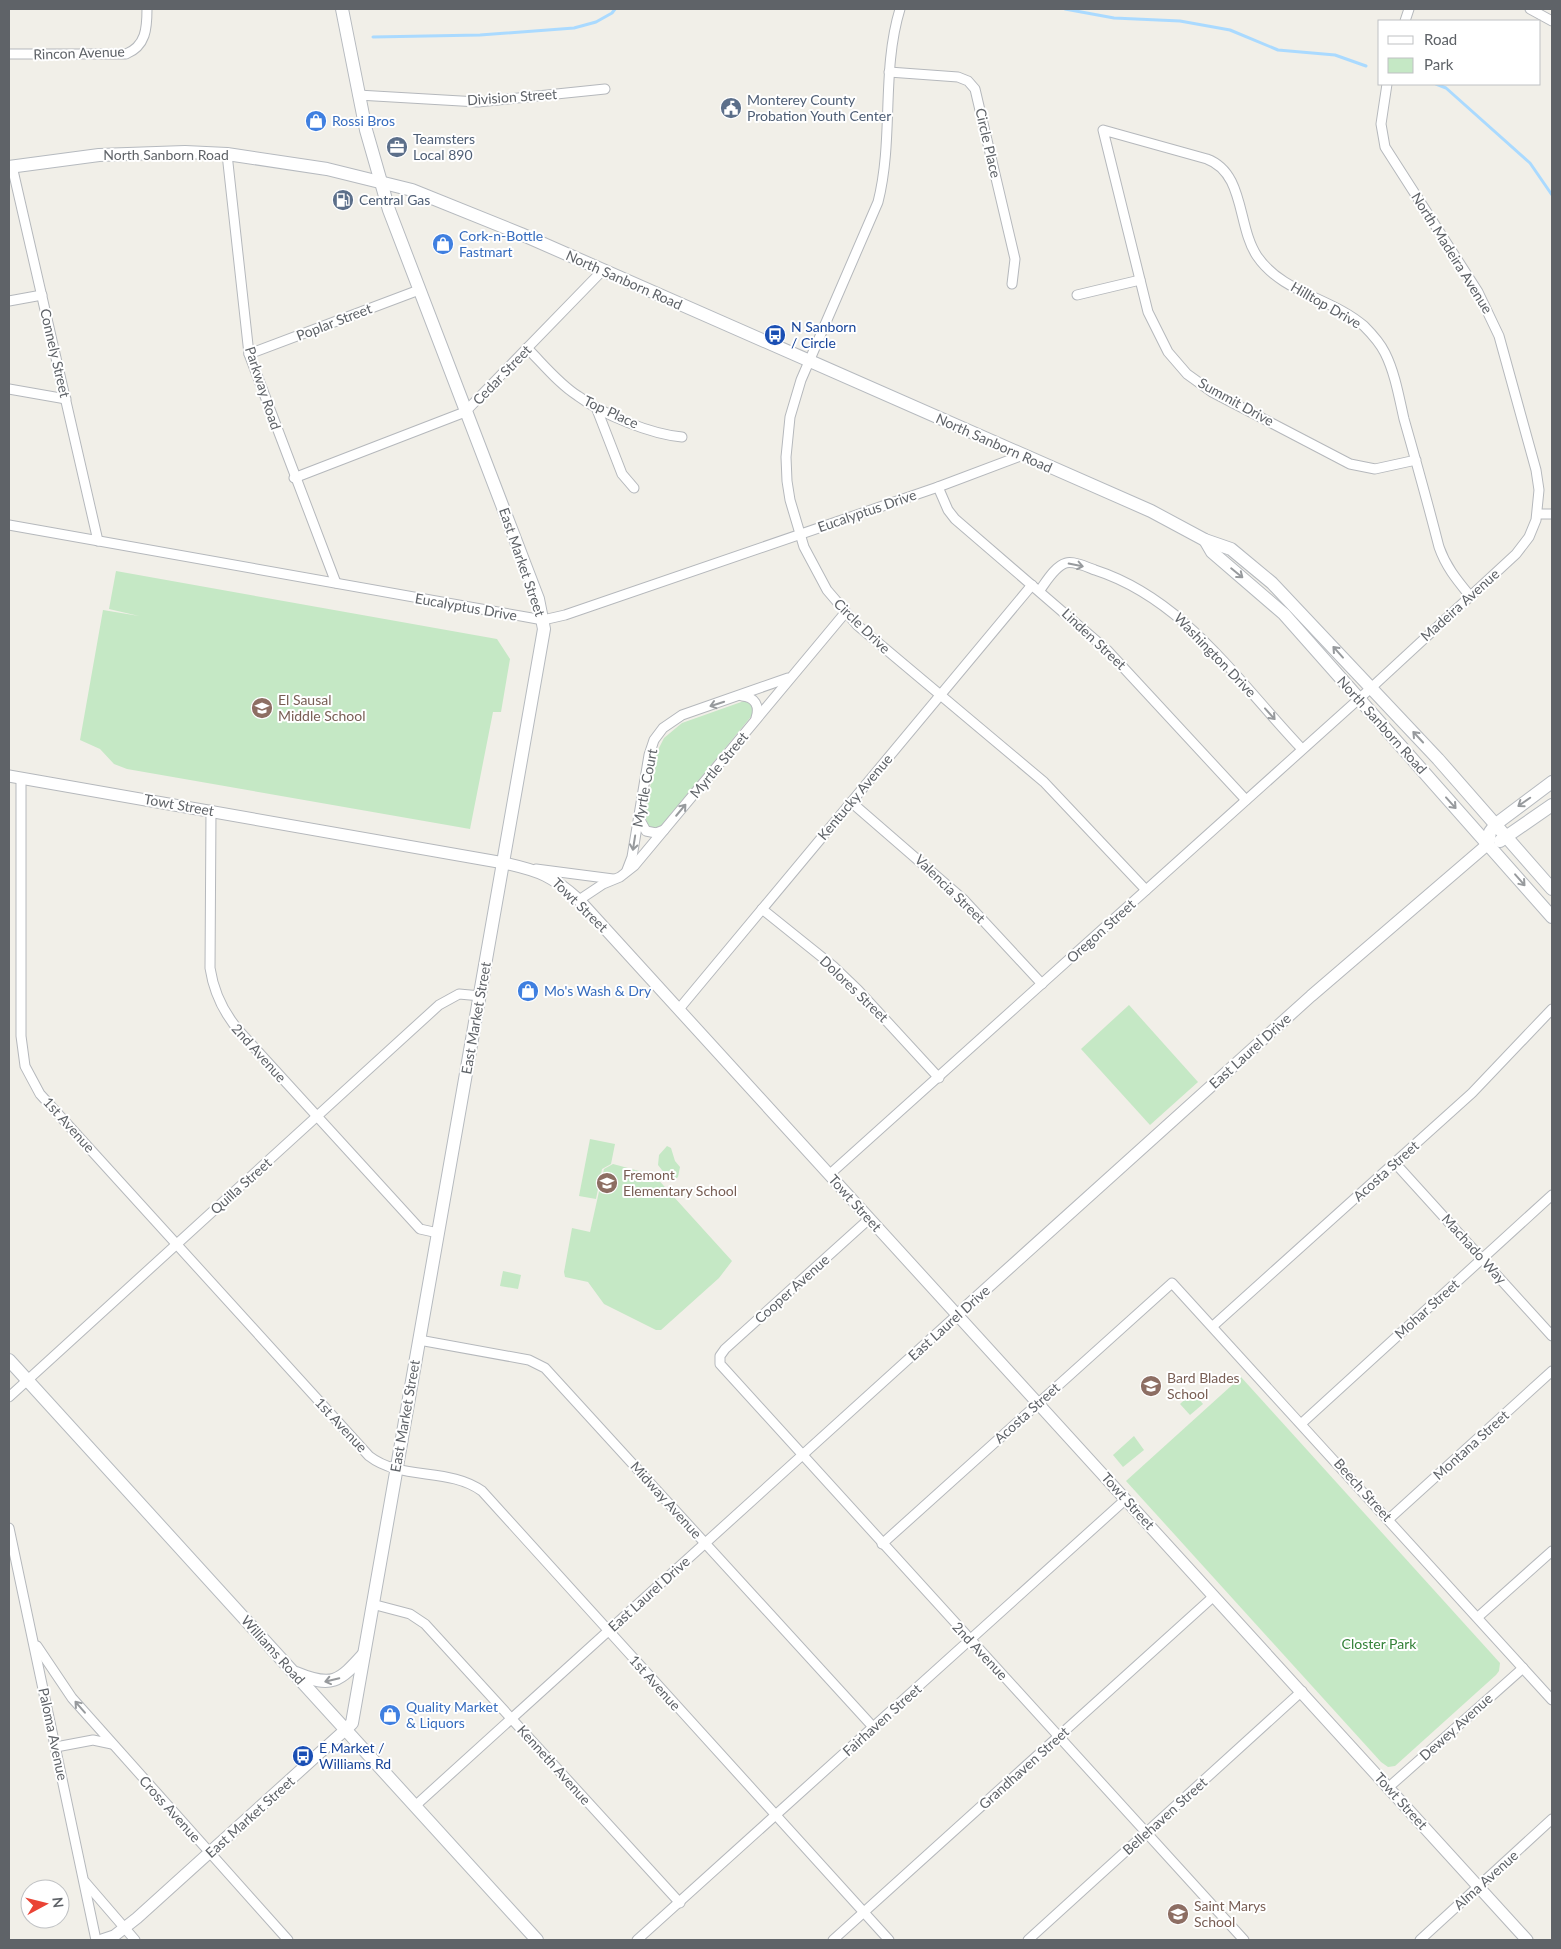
<svg xmlns="http://www.w3.org/2000/svg" width="1561" height="1949" viewBox="0 0 1561 1949" font-family="Lato,sans-serif">
	<style>
		.green { fill: #c5e8c5 }
		.lines { fill: none; stroke-linecap: round; stroke-linejoin: round }
		.stream { stroke: #aadaff; stroke-width: 3 }
		.minor-casing { stroke: #b5b8bc; stroke-width: 11 }
		.tertiary-casing { stroke: #b5b8bc; stroke-width: 13 }
		.secondary-casing { stroke: #b6babf; stroke-width: 14 }
		.minor { stroke: #fff; stroke-width: 9 }
		.tertiary { stroke: #fff; stroke-width: 11 }
		.secondary { stroke: #fff; stroke-width: 12 }
		.oneway { stroke: #979a9d }
		.labels { text-anchor: middle; stroke-width: 4; stroke-linejoin: round; paint-order: stroke }
		.street-label { font-size: 14px; fill: #5f6368; stroke: #fff }
		.service-label { font-size: 14px; fill: #4e5e75; stroke: #fff; text-anchor: start }
		.shop-label { font-size: 14px; fill: #366cbe; stroke: #fff; text-anchor: start }
		.transit-label { font-size: 14px; fill: #164399; stroke: #fff; text-anchor: start }
		.education-label { font-size: 14px; fill: #785e54; stroke: #fff; text-anchor: start }
		.park-label { font-size: 14px; fill: #348238; stroke: #fff }
	</style>
	<rect width="100%" height="100%" fill="#f1efe8"/>
	<g class="green">
		<path d="M116,571L497,639L510,659L501,712H493L470,829L127,769L114,764L100,749L80,740L103,610L139,616L109,609Z"/>
		<path d="M744,701L753,704L754,713L660,827L649,829L645,816L656,754L664,738L682,723Z"/>
		<path d="M1129,1005L1198,1082L1150,1125L1081,1049Z"/>
		<path d="M590,1139L615,1144L611,1164L602,1169L596,1199L579,1196Z"/>
		<path d="M667,1146L671,1148L675,1161L680,1167L678,1177L674,1180L669,1179L658,1165L659,1155Z"/>
		<path d="M613,1164L654,1175L732,1261L719,1278L661,1330H656L604,1304L588,1282L565,1277L564,1272L572,1228L590,1232L604,1169Z"/>
		<path d="M503,1271L521,1275L518,1289L500,1286Z"/>
		<path d="M1241,1377L1500,1663L1499,1671L1496,1675L1395,1766L1388,1767L1381,1762L1126,1481Z"/>
		<path d="M1193,1392L1203,1404L1190,1415L1180,1404Z"/>
		<path d="M1134,1436L1144,1450L1123,1467L1113,1455Z"/>
	</g>
	<g class="lines">
		<g class="stream">
			<path d="M1065,9L1114,18L1180,21L1230,30L1278,50L1335,55L1366,66"/>
			<path d="M373,37L480,35L574,28L596,22L612,13L615,9"/>
			<path d="M1436,84L1446,88L1530,163L1552,195"/>
		</g>
		<g class="minor-casing">
			<g id="minor">
				<path d="M900,9C881,71 894,139 878,202L801,380L790,417L786,457L787,481L790,500L804,547L827,590L857,625L1044,782L1146,890"/>
				<path d="M1530,9L1552,21"/>
				<path d="M1405,21L1409,9"/>
				<path d="M9,54H126C146,46 147,28 147,9"/>
				<path d="M889,72L958,77L968,81L975,89L1015,259L1012,284"/>
				<path d="M358,95L478,102L605,89"/>
				<path d="M227,154L249,354L336,583"/>
				<path d="M12,166L98,541"/>
				<path d="M1077,295L1140,280"/>
				<path d="M9,301L42,295"/>
				<path d="M527,348C543,364 559,384 578,396C604,415 650,434 682,437"/>
				<path d="M249,354L419,290"/>
				<path d="M9,389L66,399"/>
				<path d="M596,407L622,474L634,488"/>
				<path d="M1416,460L1375,469L1350,464L1212,392L1187,374L1168,352L1148,312L1103,130L1207,159C1245,173 1237,226 1257,256C1282,293 1332,298 1364,326C1372,334 1380,343 1385,353C1395,373 1399,397 1404,419C1416,461 1428,504 1439,547C1446,567 1457,580 1470,596"/>
				<path d="M294,478L465,412L603,270"/>
				<path d="M938,487L948,510L955,519L1108,651L1246,800"/>
				<path d="M1538,514H1552"/>
				<path d="M9,525L543,620L565,615L938,487L1023,455"/>
				<path d="M1040,590C1046,582 1055,566 1066,563C1074,561 1087,567 1095,570C1185,599 1239,683 1302,749"/>
				<path d="M742,696C755,697 760,706 756,718"/>
				<path d="M21,778V1036L25,1066L40,1094L369,1456C401,1481 449,1467 482,1491L889,1940"/>
				<path d="M851,802L964,900L1042,984"/>
				<path d="M211,810L210,968C214,994 224,1014 241,1033L420,1229L438,1233"/>
				<path d="M639,818L646,831L656,833L664,830"/>
				<path d="M536,869L613,879"/>
				<path d="M627,870L632,857L649,755L654,740L663,728L682,715L788,678"/>
				<path d="M579,900L603,884L620,877L634,866L845,613"/>
				<path d="M762,909L833,966L858,990L939,1078"/>
				<path d="M679,1009L1032,585"/>
				<path d="M1395,1163L1552,1336"/>
				<path d="M830,1174L1371,688L1516,554L1529,537L1536,520L1539,490L1536,470L1499,336L1478,292L1385,147L1381,124L1387,84"/>
				<path d="M869,1219L725,1349L720,1356V1364L1244,1940"/>
				<path d="M1213,1326L1472,1093L1552,1009"/>
				<path d="M419,1340L529,1360L545,1368L874,1728"/>
				<path d="M9,1397L439,1005L459,994L481,996"/>
				<path d="M1302,1423L1552,1195"/>
				<path d="M1389,1519L1552,1371"/>
				<path d="M9,1528L96,1940"/>
				<path d="M882,1544L1172,1283L1552,1700"/>
				<path d="M372,1604L410,1614L425,1624L680,1903"/>
				<path d="M1478,1617L1552,1551"/>
				<path d="M37,1646L72,1698L288,1940"/>
				<path d="M56,1747L93,1740L112,1744"/>
				<path d="M1389,1787L1523,1668"/>
				<path d="M415,1806L957,1315"/>
				<path d="M85,1882L135,1940"/>
				<path d="M637,1940L1126,1499"/>
				<path d="M833,1940L1214,1596"/>
				<path d="M1028,1940L1302,1691"/>
				<path d="M1420,1940L1552,1819"/>
			</g>
		</g>
		<g class="tertiary-casing">
			<g id="tertiary">
				<path d="M9,776L504,863C541,871 552,876 579,900L1527,1940"/>
				<path d="M957,1315L1311,996L1488,844"/>
				<path d="M102,1940L114,1936L137,1918L345,1730"/>
			</g>
		</g>
		<g class="secondary-casing">
			<g id="secondary">
				<path d="M342,9L366,130L389,210L538,599L544,629L352,1723L345,1730"/>
				<path d="M9,167L99,155L185,152L227,154L327,169L412,190L521,234L1151,511L1205,540L1231,549L1272,583L1438,759L1552,889"/>
				<path d="M1205,540L1212,552L1284,614L1552,917"/>
				<path d="M1500,841L1552,805"/>
				<path d="M1488,844L1490,832L1496,824L1552,782"/>
				<path d="M9,1360L537,1940"/>
				<path d="M296,1673C332,1688 339,1682 364,1654"/>
			</g>
		</g>
		<use href="#minor" class="minor"/>
		<use href="#tertiary" class="tertiary"/>
		<use href="#secondary" class="secondary"/>
	</g>
	<defs><path id="oneway-shaft" d="M-6 0H5M1.5-3L5.5 0L1.5 3" fill="none" stroke-width="1.6" stroke-linecap="round" stroke-linejoin="round" transform="scale(1.25)"/></defs>
	<g class="oneway">
		<use href="#oneway-shaft" transform="translate(1076 565) rotate(11)"/>
		<use href="#oneway-shaft" transform="translate(1237 573) rotate(39)"/>
		<use href="#oneway-shaft" transform="translate(1338 652) rotate(-132)"/>
		<use href="#oneway-shaft" transform="translate(717 704) rotate(162)"/>
		<use href="#oneway-shaft" transform="translate(1270 714) rotate(48)"/>
		<use href="#oneway-shaft" transform="translate(1418 737) rotate(-133)"/>
		<use href="#oneway-shaft" transform="translate(1524 802) rotate(145)"/>
		<use href="#oneway-shaft" transform="translate(1451 803) rotate(48)"/>
		<use href="#oneway-shaft" transform="translate(681 810) rotate(-50)"/>
		<use href="#oneway-shaft" transform="translate(634 843) rotate(99)"/>
		<use href="#oneway-shaft" transform="translate(1520 880) rotate(49)"/>
		<use href="#oneway-shaft" transform="translate(332 1680) rotate(167)"/>
		<use href="#oneway-shaft" transform="translate(80 1707) rotate(-131)"/>
	</g>
	<defs>
		<g id="civic-disc" transform="scale(1.125)"><circle r="9.5" fill="#5c6f8a" stroke="#fff"/><path d="M-.6-6.5H3V-4.5H.6V-3L4-1V1h2V6H-6V1h2V-1L-.6-3ZM-1.2 2.5V6h2.4V2.5Z" fill="#fff"/></g>
		<g id="shop-disc" transform="scale(1.125)"><circle r="9.5" fill="#3f7fe0" stroke="#fff"/><path d="M-5-2.5h2.3a2.7 3.5 0 0 1 5.4 0H5L5.5 6h-11ZM-1.5-2.5h3a1.5 2.3 0 0 0-3 0Z" fill="#fff"/></g>
		<g id="office-disc" transform="scale(1.125)"><circle r="9.5" fill="#5c6f8a" stroke="#fff"/><path d="M-6-3h4V-5.5h4V-3h4V5H-6ZM-1-4.5V-3h2v-1.5ZM-6 0V1H6V0Z" fill="#fff"/></g>
		<g id="fuel-disc" transform="scale(1.125)"><circle r="9.5" fill="#5c6f8a" stroke="#fff"/><path d="M-5.5-6h7V0h2V4h1.3V-2.5L3-4.5l.8-.8L6-3V5H2.5V1h-1V6h-7ZM-4.2-4.7v3.2H.2V-4.7Z" fill="#fff"/></g>
		<g id="bus-disc" transform="scale(1.125)"><circle r="9.5" fill="#1a4fb4" stroke="#fff"/><path d="M-5-6H5V4H4V6H2V4H-2V6H-4V4H-5ZM-3.5-4V0h7V-4ZM-3.5 1.2v1.5H-2V1.2ZM2 1.2v1.5H3.5V1.2Z" fill="#fff"/></g>
		<g id="school-disc" transform="scale(1.125)"><circle r="9.5" fill="#8d6e63" stroke="#fff"/><path d="M0-5L7-2L0 1L-7-2ZM-4 1L0 2.5L4 1V4Q0 6-4 4Z" fill="#fff"/></g>
	</defs>
	<g fill-rule="evenodd">
		<use href="#civic-disc" x="731" y="108"/>
		<use href="#shop-disc" x="316" y="121"/>
		<use href="#office-disc" x="397" y="147"/>
		<use href="#fuel-disc" x="343" y="200"/>
		<use href="#shop-disc" x="443" y="244"/>
		<use href="#bus-disc" x="775" y="335"/>
		<use href="#school-disc" x="262" y="708"/>
		<use href="#shop-disc" x="528" y="991"/>
		<use href="#school-disc" x="607" y="1183"/>
		<use href="#school-disc" x="1151" y="1386"/>
		<use href="#shop-disc" x="390" y="1715"/>
		<use href="#bus-disc" x="303" y="1756"/>
		<use href="#school-disc" x="1178" y="1914"/>
	</g>
	<g class="labels">
		<g class="street-label">
			<text transform="translate(79 53) rotate(-2)" y="5">Rincon Avenue</text>
			<text transform="translate(512 97) rotate(-4)" y="5">Division Street</text>
			<text transform="translate(988 143) rotate(77)" y="5">Circle Place</text>
			<text x="166" y="160">North Sanborn Road</text>
			<text transform="translate(1452 253) rotate(58)" y="5">North Madeira Avenue</text>
			<text transform="translate(624 280) rotate(24)" y="5">North Sanborn Road</text>
			<text transform="translate(1326 305) rotate(30)" y="5">Hilltop Drive</text>
			<text transform="translate(334 322) rotate(-21)" y="5">Poplar Street</text>
			<text transform="translate(55 353) rotate(77)" y="5">Connely Street</text>
			<text transform="translate(502 375) rotate(-46)" y="5">Cedar Street</text>
			<text transform="translate(263 388) rotate(72)" y="5">Parkway Road</text>
			<text transform="translate(1236 402) rotate(29)" y="5">Summit Drive</text>
			<text transform="translate(611 412) rotate(25)" y="5">Top Place</text>
			<text transform="translate(994 443) rotate(24)" y="5">North Sanborn Road</text>
			<text transform="translate(867 511) rotate(-19)" y="5">Eucalyptus Drive</text>
			<text transform="translate(522 562) rotate(71)" y="5">East Market Street</text>
			<text transform="translate(1460 605) rotate(-42)" y="5">Madeira Avenue</text>
			<text transform="translate(466 607) rotate(10)" y="5">Eucalyptus Drive</text>
			<text transform="translate(862 626) rotate(44)" y="5">Circle Drive</text>
			<text transform="translate(1094 639) rotate(43)" y="5">Linden Street</text>
			<text transform="translate(1215 655) rotate(46)" y="5">Washington Drive</text>
			<text transform="translate(1382 725) rotate(48)" y="5">North Sanborn Road</text>
			<text transform="translate(719 765) rotate(-50)" y="5">Myrtle Street</text>
			<text transform="translate(645 788) rotate(-79)" y="5">Myrtle Court</text>
			<text transform="translate(855 797) rotate(-50)" y="5">Kentucky Avenue</text>
			<text transform="translate(179 805) rotate(10)" y="5">Towt Street</text>
			<text transform="translate(950 889) rotate(44)" y="5">Valencia Street</text>
			<text transform="translate(580 905) rotate(44)" y="5">Towt Street</text>
			<text transform="translate(1101 931) rotate(-42)" y="5">Oregon Street</text>
			<text transform="translate(854 989) rotate(44)" y="5">Dolores Street</text>
			<text transform="translate(476 1018) rotate(-80)" y="5">East Market Street</text>
			<text transform="translate(1250 1051) rotate(-42)" y="5">East Laurel Drive</text>
			<text transform="translate(259 1053) rotate(48)" y="5">2nd Avenue</text>
			<text transform="translate(69 1125) rotate(48)" y="5">1st Avenue</text>
			<text transform="translate(1386 1171) rotate(-42)" y="5">Acosta Street</text>
			<text transform="translate(241 1186) rotate(-42)" y="5">Quilla Street</text>
			<text transform="translate(855 1203) rotate(48)" y="5">Towt Street</text>
			<text transform="translate(1474 1249) rotate(48)" y="5">Machado Way</text>
			<text transform="translate(792 1289) rotate(-42)" y="5">Cooper Avenue</text>
			<text transform="translate(1427 1309) rotate(-42)" y="5">Mohar Street</text>
			<text transform="translate(949 1323) rotate(-42)" y="5">East Laurel Drive</text>
			<text transform="translate(1027 1413) rotate(-42)" y="5">Acosta Street</text>
			<text transform="translate(405 1416) rotate(-80)" y="5">East Market Street</text>
			<text transform="translate(341 1425) rotate(47)" y="5">1st Avenue</text>
			<text transform="translate(1471 1445) rotate(-42)" y="5">Montana Street</text>
			<text transform="translate(1363 1490) rotate(48)" y="5">Beech Street</text>
			<text transform="translate(666 1500) rotate(48)" y="5">Midway Avenue</text>
			<text transform="translate(1128 1501) rotate(48)" y="5">Towt Street</text>
			<text transform="translate(649 1594) rotate(-42)" y="5">East Laurel Drive</text>
			<text transform="translate(273 1650) rotate(48)" y="5">Williams Road</text>
			<text transform="translate(980 1651) rotate(47)" y="5">2nd Avenue</text>
			<text transform="translate(655 1683) rotate(48)" y="5">1st Avenue</text>
			<text transform="translate(882 1720) rotate(-42)" y="5">Fairhaven Street</text>
			<text transform="translate(1456 1727) rotate(-42)" y="5">Dewey Avenue</text>
			<text transform="translate(53 1734) rotate(78)" y="5">Paloma Avenue</text>
			<text transform="translate(554 1765) rotate(48)" y="5">Kenneth Avenue</text>
			<text transform="translate(1024 1768) rotate(-42)" y="5">Grandhaven Street</text>
			<text transform="translate(1401 1801) rotate(48)" y="5">Towt Street</text>
			<text transform="translate(170 1809) rotate(48)" y="5">Cross Avenue</text>
			<text transform="translate(1165 1816) rotate(-42)" y="5">Bellehaven Street</text>
			<text transform="translate(250 1817) rotate(-42)" y="5">East Market Street</text>
			<text transform="translate(1486 1880) rotate(-42)" y="5">Alma Avenue</text>
		</g>
		<g class="service-label">
			<text x="747" y="105">Monterey County<tspan x="747" dy="16">Probation Youth Center</tspan></text>
			<text x="413" y="144">Teamsters<tspan x="413" dy="16">Local 890</tspan></text>
			<text x="359" y="205">Central Gas</text>
		</g>
		<g class="shop-label">
			<text x="332" y="126">Rossi Bros</text>
			<text x="459" y="241">Cork-n-Bottle<tspan x="459" dy="16">Fastmart</tspan></text>
			<text x="544" y="996">Mo's Wash &amp; Dry</text>
			<text x="406" y="1712">Quality Market<tspan x="406" dy="16">&amp; Liquors</tspan></text>
		</g>
		<g class="transit-label">
			<text x="791" y="332">N Sanborn<tspan x="791" dy="16">/ Circle</tspan></text>
			<text x="319" y="1753">E Market /<tspan x="319" dy="16">Williams Rd</tspan></text>
		</g>
		<g class="education-label">
			<text x="278" y="705">El Sausal<tspan x="278" dy="16">Middle School</tspan></text>
			<text x="623" y="1180">Fremont<tspan x="623" dy="16">Elementary School</tspan></text>
			<text x="1167" y="1383">Bard Blades<tspan x="1167" dy="16">School</tspan></text>
			<text x="1194" y="1911">Saint Marys<tspan x="1194" dy="16">School</tspan></text>
		</g>
		<g class="park-label">
			<text x="1379" y="1649">Closter Park</text>
		</g>
	</g>
	<rect width="1561" height="1949" fill="none" stroke="#5f6368" stroke-width="20"/>
	<rect x="1378" y="20" width="162" height="65" fill="#ffffff" stroke="#bfc1c3"/>
	<rect x="1388" y="36" width="25" height="8" fill="#ffffff" stroke="#bfc1c3"/>
	<text x="1424" y="45" font-size="15" fill="#5f6368">Road</text>
	<rect x="1388" y="58" width="25" height="15" fill="#c5e8c5" stroke="#bfc1c3"/>
	<text x="1424" y="70" font-size="15" fill="#5f6368">Park</text>
	<g transform="translate(45 1904) rotate(83)"><circle r="24" fill="#ffffff" stroke="#bfc1c3"/>
	<path d="M0-4L9 19L0 12L-9 19Z" fill="#ea4335"/>
	<text y="-8" font-size="14" font-weight="bold" text-anchor="middle" fill="#5f6368">N</text>
	</g>
</svg>
